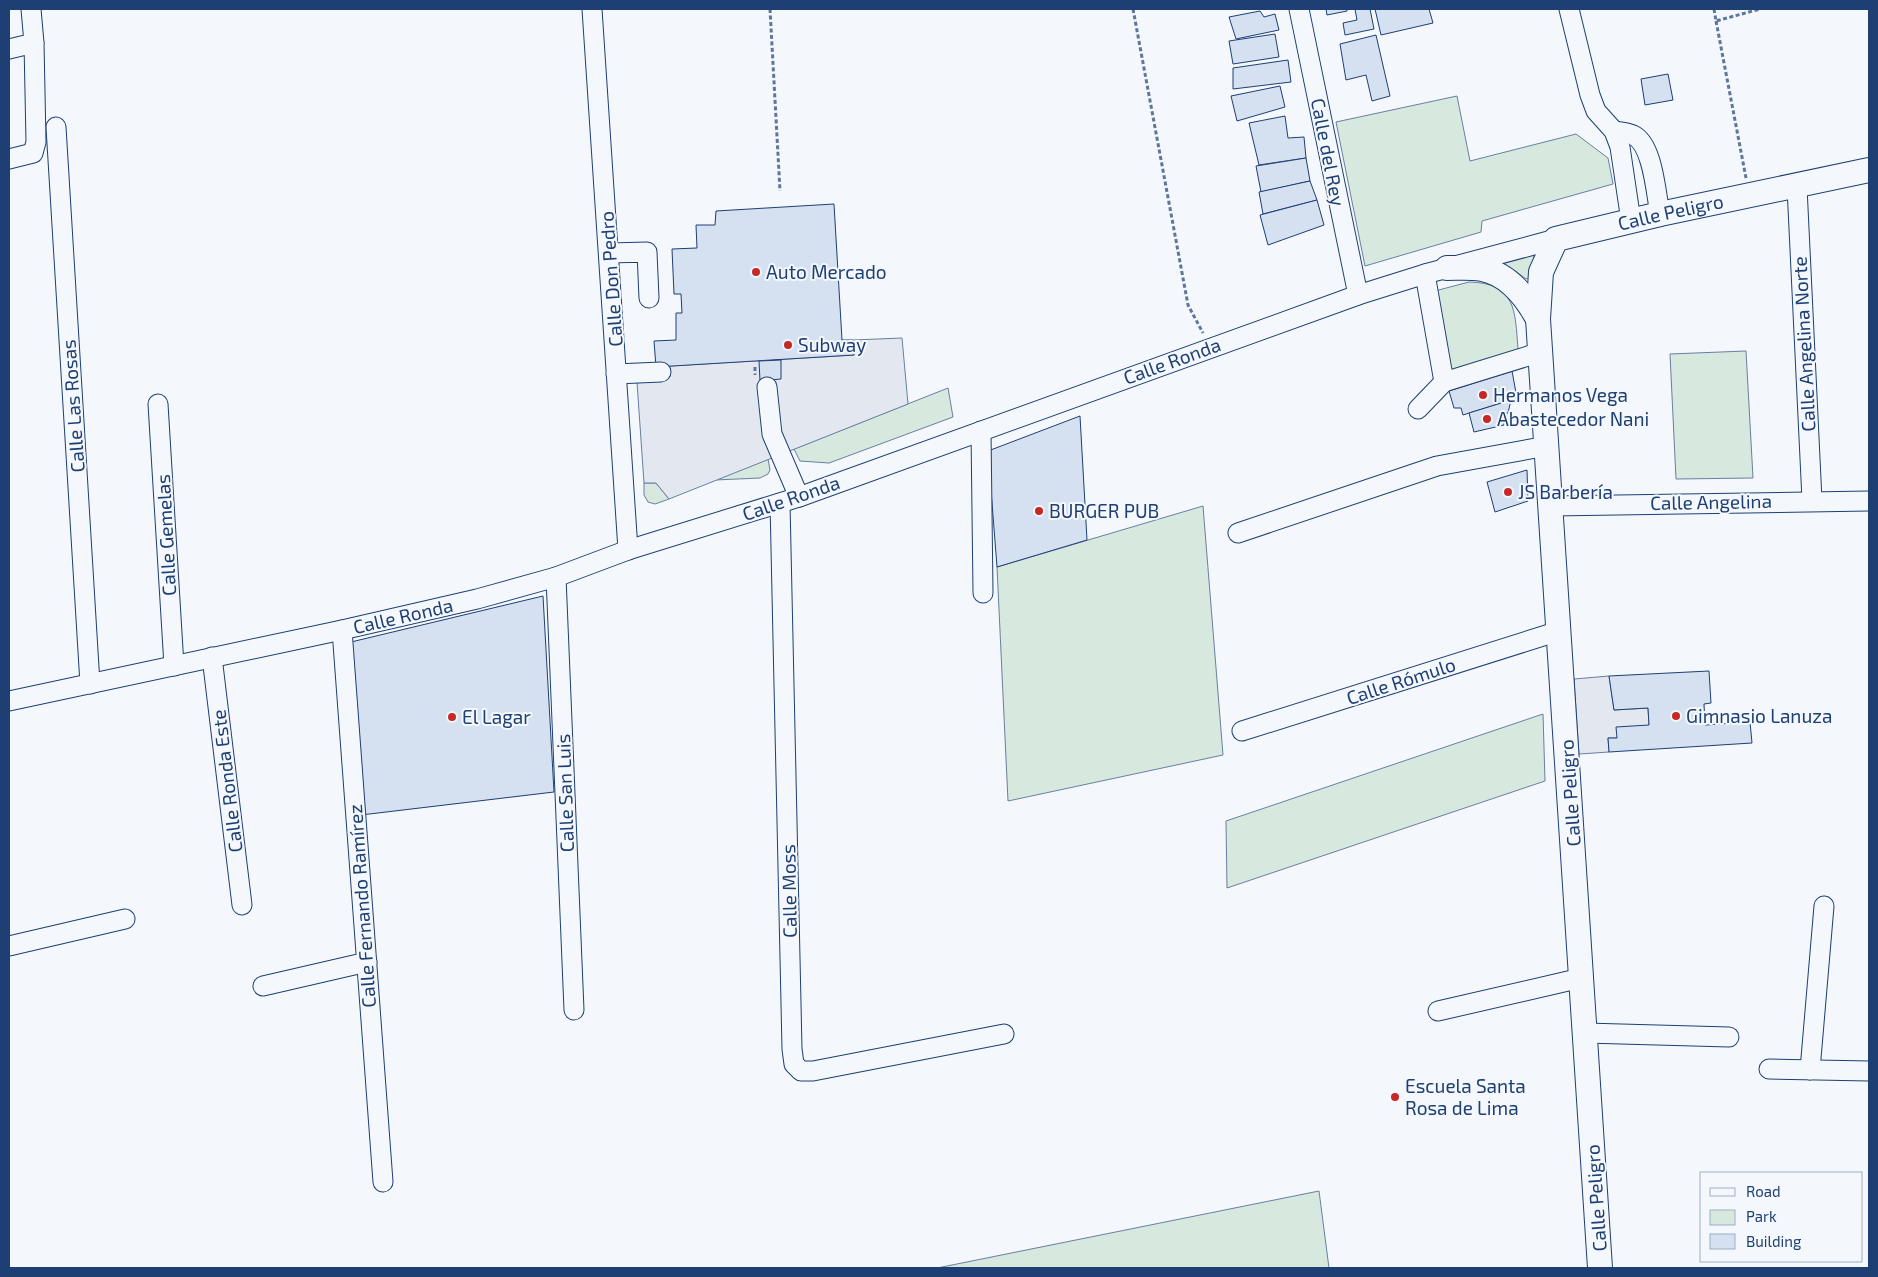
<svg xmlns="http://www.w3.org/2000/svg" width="1878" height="1277" viewBox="0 0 1878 1277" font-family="'Exo 2',sans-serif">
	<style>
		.green { fill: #d7e8df; stroke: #687fa3 }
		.parking { fill: #e3e8f0; stroke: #687fa3 }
		.building { fill: #d5e0f0; stroke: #1d3f73 }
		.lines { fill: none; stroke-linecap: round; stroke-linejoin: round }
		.minor-casing { stroke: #1d3f73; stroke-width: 21 }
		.major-casing { stroke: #1d3f73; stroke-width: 26 }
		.path { stroke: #5e769c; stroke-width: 3; stroke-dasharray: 4 2.5; stroke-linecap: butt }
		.minor { stroke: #f4f7fb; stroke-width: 19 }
		.major { stroke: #f4f7fb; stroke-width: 24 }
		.poi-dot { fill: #c62828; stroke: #f4f7fb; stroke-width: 2 }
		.labels { text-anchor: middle; stroke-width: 4; stroke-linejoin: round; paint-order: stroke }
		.street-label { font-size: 19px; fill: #1d3f73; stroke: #f4f7fb }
		.poi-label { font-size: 19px; fill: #1d3f73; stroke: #f4f7fb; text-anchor: start }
	</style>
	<rect width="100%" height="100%" fill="#f4f7fb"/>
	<g class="green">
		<path d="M1457,96L1470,161L1576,134L1608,158L1613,184L1482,221L1481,232L1365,266L1336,122Z"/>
		<path d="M1534,247V276L1526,279L1515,271L1491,259Z"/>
		<path d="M1469,282C1516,283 1515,310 1518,349L1446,373L1431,292Z"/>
		<path d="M1746,351L1753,478L1676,479L1670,354Z"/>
		<path d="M948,388L953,417L829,463L800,461L794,449Z"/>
		<path d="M768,459L770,470L768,474L760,478L715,480Z"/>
		<path d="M644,483H656L669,499L655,504L648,502L644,495Z"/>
		<path d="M1203,506L1223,755L1008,801L997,567Z"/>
		<path d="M1543,714L1545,781L1227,888L1226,821Z"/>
		<path d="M1319,1191L1329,1268H937Z"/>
	</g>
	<g class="parking">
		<path d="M902,338L908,404L669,499L656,483H644L636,368L854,355L853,340Z"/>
		<path d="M1609,676L1614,710L1648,708L1649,725L1617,738H1608L1609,752L1579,754L1574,679Z"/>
	</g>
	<g class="building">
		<path d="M1326,9H1347V11L1327,15Z"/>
		<path d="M1355,9H1370L1374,29L1345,35L1343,23L1357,20Z"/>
		<path d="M1375,9H1429L1433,23L1381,35Z"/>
		<path d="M1260,11L1264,17L1275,14L1279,30L1236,39L1229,17Z"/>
		<path d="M1275,34L1279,57L1233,64L1229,41Z"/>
		<path d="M1376,35L1390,96L1372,101L1366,75L1346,80L1340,44Z"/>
		<path d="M1288,60L1291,82L1233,89V68Z"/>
		<path d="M1668,74L1673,100L1645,105L1641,79Z"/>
		<path d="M1280,86L1285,107L1237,121L1231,96Z"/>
		<path d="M1285,116L1288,138L1304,137L1306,158L1259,165L1249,123Z"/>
		<path d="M1306,158L1310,181L1261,192L1256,166Z"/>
		<path d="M1310,181L1317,200L1263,214L1259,192Z"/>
		<path d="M1317,200L1324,225L1268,245L1260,215Z"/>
		<path d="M834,204L842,340H853L854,355L656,367L654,341L676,340V313H682L681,294H674L672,249L697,248L696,225H715L716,211Z"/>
		<path d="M781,360V379L760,381L759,361Z"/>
		<path d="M1512,371L1517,398L1463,415L1461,408H1454L1449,391Z"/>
		<path d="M1511,400L1508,413L1503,414L1504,425L1474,432L1469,413Z"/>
		<path d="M1080,416L1087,540L997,567L988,451Z"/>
		<path d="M1527,470L1528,501L1495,512L1487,482Z"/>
		<path d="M543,596L554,792L361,815L351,642Z"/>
		<path d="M1709,671L1711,703L1704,704L1705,725L1750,722L1752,743L1609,752L1608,738H1617L1616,727L1649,725L1648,708L1614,710L1609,676Z"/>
	</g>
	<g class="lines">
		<g class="minor-casing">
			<g id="minor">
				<path d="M592,9L628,550"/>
				<path d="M1299,9L1358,295"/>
				<path d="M1569,9L1590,95L1596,111L1614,131L1620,147L1631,221"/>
				<path d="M9,49L34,43L31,9"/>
				<path d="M56,127L90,684"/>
				<path d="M1614,131C1620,132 1627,132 1633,135C1653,144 1656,194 1660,214"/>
				<path d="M9,159L33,153L36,142L34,43"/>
				<path d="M1797,187L1812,500"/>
				<path d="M610,253L647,252L649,298"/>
				<path d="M1425,274L1444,382L1541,352"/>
				<path d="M616,374L661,372"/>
				<path d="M767,387L772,434L799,497"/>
				<path d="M158,404L174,666"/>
				<path d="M1418,409L1444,382"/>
				<path d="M981,431L983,593"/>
				<path d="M780,503L792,1049L794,1064L801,1071H813L1004,1034"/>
				<path d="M1552,506L1869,501"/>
				<path d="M1238,533L1437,466L1547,446"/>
				<path d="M556,577L574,1010"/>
				<path d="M342,630L383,1182"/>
				<path d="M212,657L242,905"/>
				<path d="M9,701L342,630L477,599L556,577L628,550L799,497L1358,295L1425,274L1556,239"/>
				<path d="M1242,731L1559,631"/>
				<path d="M9,946L125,919"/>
				<path d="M263,986L367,962"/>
				<path d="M1438,1011L1581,978"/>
				<path d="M1585,1033L1729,1037"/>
				<path d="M1769,1069L1869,1071"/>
				<path d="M1810,1070L1824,906"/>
			</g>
		</g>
		<g class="major-casing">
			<g id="major">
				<path d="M1447,268C1459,268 1471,267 1482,269C1509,274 1526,297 1538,319"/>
				<path id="s1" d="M1600,1268L1538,319L1541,272L1556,239L1660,214L1869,170"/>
			</g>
		</g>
		<g class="path">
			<path d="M770,9L780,191"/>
			<path d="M1133,9L1188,305L1203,333"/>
			<path d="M1714,9L1716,21L1760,9"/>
			<path d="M1716,21L1746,178"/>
			<path d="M755,367V375"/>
		</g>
		<use href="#minor" class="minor"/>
		<use href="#major" class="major"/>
	</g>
	<g class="poi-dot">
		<circle cx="756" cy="272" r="5"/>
		<circle cx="788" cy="345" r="5"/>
		<circle cx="1483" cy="395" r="5"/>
		<circle cx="1487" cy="419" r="5"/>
		<circle cx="1508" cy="492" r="5"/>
		<circle cx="1039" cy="511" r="5"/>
		<circle cx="1676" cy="716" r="5"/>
		<circle cx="452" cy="717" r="5"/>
		<circle cx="1395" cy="1097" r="5"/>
	</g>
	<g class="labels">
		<g class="street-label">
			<text transform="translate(1328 152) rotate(79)" y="7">Calle del Rey</text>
			<text dy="7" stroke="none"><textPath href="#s1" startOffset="1152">Calle Peligro</textPath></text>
			<text transform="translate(611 279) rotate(-94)" y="7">Calle Don Pedro</text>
			<text transform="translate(1804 344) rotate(-93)" y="7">Calle Angelina Norte</text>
			<text transform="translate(1172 361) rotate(-20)" y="7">Calle Ronda</text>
			<text transform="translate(73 406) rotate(-94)" y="7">Calle Las Rosas</text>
			<text transform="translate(791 498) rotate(-19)" y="7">Calle Ronda</text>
			<text transform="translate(1711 502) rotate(-1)" y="7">Calle Angelina</text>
			<text transform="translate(166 535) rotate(-93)" y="7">Calle Gemelas</text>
			<text transform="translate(403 616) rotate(-13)" y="7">Calle Ronda</text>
			<text transform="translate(1401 681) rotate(-18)" y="7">Calle Rómulo</text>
			<text transform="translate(227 781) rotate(-97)" y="7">Calle Ronda Este</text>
			<text transform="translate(565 793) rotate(-92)" y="7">Calle San Luis</text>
			<text transform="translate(1570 793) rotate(-94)" y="7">Calle Peligro</text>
			<text transform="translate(789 891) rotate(-91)" y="7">Calle Moss</text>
			<text transform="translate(362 906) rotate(-94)" y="7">Calle Fernando Ramírez</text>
			<text transform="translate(1596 1198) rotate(-94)" y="7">Calle Peligro</text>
		</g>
		<g class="poi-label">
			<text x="766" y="279">Auto Mercado</text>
			<text x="798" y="352">Subway</text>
			<text x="1493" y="402">Hermanos Vega</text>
			<text x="1497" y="426">Abastecedor Nani</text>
			<text x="1518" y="499">JS Barbería</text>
			<text x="1049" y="518">BURGER PUB</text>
			<text x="1686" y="723">Gimnasio Lanuza</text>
			<text x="462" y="724">El Lagar</text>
			<text x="1405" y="1093">Escuela Santa<tspan x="1405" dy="22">Rosa de Lima</tspan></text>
		</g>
	</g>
	<rect width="1878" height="1277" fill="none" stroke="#1d3f73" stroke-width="20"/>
	<rect x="1700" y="1172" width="162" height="90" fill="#f4f7fb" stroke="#9eadc5"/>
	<rect x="1710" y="1188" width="25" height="8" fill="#f4f7fb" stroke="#9eadc5"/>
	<text x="1746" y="1197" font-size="15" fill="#1d3f73">Road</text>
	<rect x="1710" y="1210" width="25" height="15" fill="#d7e8df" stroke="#9eadc5"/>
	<text x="1746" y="1222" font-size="15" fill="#1d3f73">Park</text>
	<rect x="1710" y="1234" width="25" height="15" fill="#d5e0f0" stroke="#9eadc5"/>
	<text x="1746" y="1247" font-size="15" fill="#1d3f73">Building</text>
</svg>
